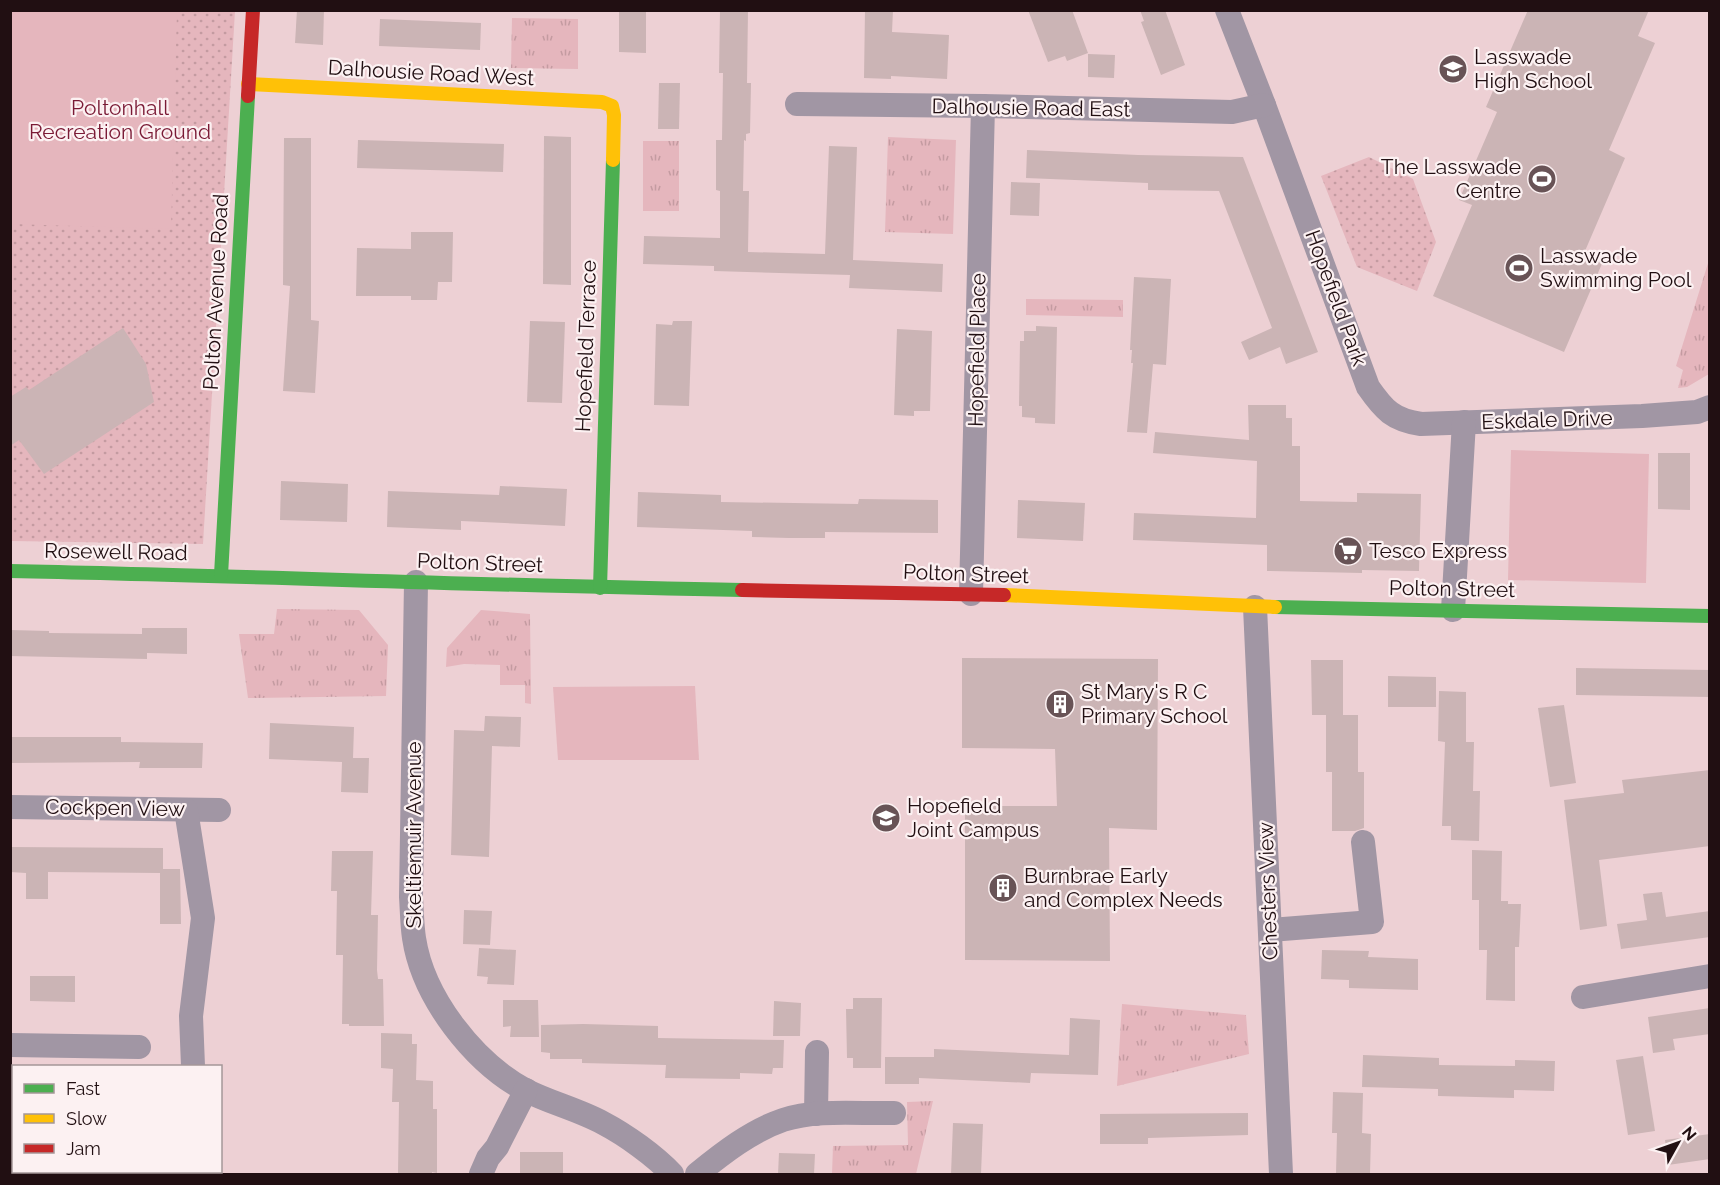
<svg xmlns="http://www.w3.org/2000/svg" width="1720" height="1185" viewBox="0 0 1720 1185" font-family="Raleway,sans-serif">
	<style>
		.grass { fill: url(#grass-tufts) }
		.park { fill: url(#park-dots) }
		.garden { fill: #e5b6bd }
		.building { fill: #cbb4b5 }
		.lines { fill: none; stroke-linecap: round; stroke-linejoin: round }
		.street { stroke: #a196a4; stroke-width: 24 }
		.fast { stroke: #4caf50; stroke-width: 14 }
		.slow { stroke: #ffc107; stroke-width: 14 }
		.jam { stroke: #c62828; stroke-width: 14 }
		.labels { text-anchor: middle; stroke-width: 4.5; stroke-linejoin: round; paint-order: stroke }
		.poi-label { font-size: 21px; fill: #210f12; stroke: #fcf1f2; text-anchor: start }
		.street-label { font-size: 21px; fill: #210f12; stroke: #fcf1f2 }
		.park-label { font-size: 21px; fill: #7a1a35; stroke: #fcf1f2 }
	</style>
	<defs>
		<pattern id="grass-tufts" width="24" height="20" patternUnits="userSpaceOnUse" patternTransform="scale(1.5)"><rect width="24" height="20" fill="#e5b6bd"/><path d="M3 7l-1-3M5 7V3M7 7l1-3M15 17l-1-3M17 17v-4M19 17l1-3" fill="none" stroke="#c49ba1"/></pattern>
		<pattern id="park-dots" width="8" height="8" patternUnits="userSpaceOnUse" patternTransform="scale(1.5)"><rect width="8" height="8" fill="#e5b6bd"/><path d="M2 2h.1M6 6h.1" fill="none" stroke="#c49ba1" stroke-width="1.8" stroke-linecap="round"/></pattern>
	</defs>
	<rect width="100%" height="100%" fill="#edd0d4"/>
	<g class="grass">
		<path d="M512,18L578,19V69L511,68Z"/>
		<path d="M888,137L956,140L953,234L885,232Z"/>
		<rect x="643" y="141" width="36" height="70"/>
		<path d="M1709,260V374L1687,387L1678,388L1683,370L1676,366Z"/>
		<path d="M1026,299L1123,300V317L1026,315Z"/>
		<path d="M277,609L359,610L388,645L386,696L248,698L239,634H274Z"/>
		<path d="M481,610L530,614L531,704L525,703V685H500V665L464,664L446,667L447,648Z"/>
		<path d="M1122,1004L1246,1015L1249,1054L1117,1086Z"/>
		<path d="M933,1101L916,1174H832L833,1146L908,1145L907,1102Z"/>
	</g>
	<g class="park">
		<path d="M11,11H235L203,544L11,541Z"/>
		<path d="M1369,157L1413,179L1436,242L1417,291L1357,267L1321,176Z"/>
	</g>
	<g class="garden">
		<path d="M11,10L177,11L171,229L11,224Z"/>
		<path d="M1511,450L1649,454L1646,583L1508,580Z"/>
		<path d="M695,686L699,760H558L553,687Z"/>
	</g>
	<g class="building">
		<path d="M297,10H324L323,45L295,43Z"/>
		<path d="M619,10H646V53L619,52Z"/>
		<path d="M720,10H748L747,83H751L750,133L746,134V141L744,140L743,191H749L748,252L825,254L829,146L857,147L853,260L943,264L942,292L849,288L850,275L714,271V266L643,264L644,236L720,238V191L716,190V140H722L723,73H719Z"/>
		<path d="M865,10H893L892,32L949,35L947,79L891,76V79L864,78Z"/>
		<path d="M1028,10H1072L1088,53L1067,61L1065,56L1048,62Z"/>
		<path d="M1140,10H1165L1185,65L1161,75L1141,22L1144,21Z"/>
		<path d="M1528,10H1649L1638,36L1655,43L1609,150L1625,158L1585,251L1604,259L1564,352L1433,296L1472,205L1459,200L1497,112L1486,107Z"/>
		<path d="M380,19L481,23L480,50L379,46Z"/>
		<path d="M1088,54L1115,55L1114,78L1088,77Z"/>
		<path d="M659,83H680L679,129H658Z"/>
		<path d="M544,136L571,137V285L543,284Z"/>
		<path d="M284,138H311V320L319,321L315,393L283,391L290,286L283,285Z"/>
		<path d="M358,140L504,144L503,172L357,168Z"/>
		<path d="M1027,150L1138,155L1243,157L1318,352L1286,364L1280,347L1249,360L1241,342L1272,328L1219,191L1148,190V183L1026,178Z"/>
		<path d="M1011,182L1040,183L1039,216L1010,215Z"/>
		<path d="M411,232H453L452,282H438L437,300H411V296H356L357,248L411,249Z"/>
		<path d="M1134,277L1171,279L1166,365L1153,364L1147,433L1127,432L1133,363H1131L1132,350H1130Z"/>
		<path d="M530,321L565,322L562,403L527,402Z"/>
		<path d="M673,321H692L689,406L654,405L656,324L672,325Z"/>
		<path d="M1036,326L1057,327L1055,424L1035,423V418L1022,417V406H1019L1020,341H1024V331H1036Z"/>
		<path d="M123,328L146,364L154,402L44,474L19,440L10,446V397L26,387L29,390Z"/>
		<path d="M897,329L932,331L930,411H914V416L894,415Z"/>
		<path d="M1248,405H1286V418H1292V446H1300V501L1357,502V493L1421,494L1419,571L1362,570V573L1267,571V545L1133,540L1134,513L1256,518L1257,461L1153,453L1155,432L1249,440Z"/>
		<path d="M1658,453H1690V510L1658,509Z"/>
		<path d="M281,481L348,484L347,522L280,520Z"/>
		<path d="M500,486L567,489L565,526L461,521V530L387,527L388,491L499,495Z"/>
		<path d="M638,492L721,495V502L858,504L859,499L938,500V533L825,532V538H789L752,537V531L637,527Z"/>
		<path d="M1018,500L1085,503L1083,541L1017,538Z"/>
		<path d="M142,628H187V654L147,653V659L10,656V630L49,631V633L142,634Z"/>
		<path d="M962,658L1158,659L1157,830L1109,828L1110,961L965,960V806H1057L1055,749L962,748Z"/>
		<path d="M1311,660H1343V715H1331H1358V772H1364V828L1355,831H1332V772H1326V715H1312Z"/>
		<path d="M1576,668L1710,670V697L1576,695Z"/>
		<path d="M1388,676L1436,677V707H1388Z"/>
		<path d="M1439,691L1466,692V742H1474L1473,791H1480L1479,841L1451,840V826H1442L1445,742L1438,741Z"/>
		<path d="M1564,705L1576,783L1550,787L1538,708Z"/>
		<path d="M485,716L521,717L520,747L492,746L489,857L451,855L454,730L484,731Z"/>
		<path d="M270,723L354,727L353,758H369L368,793L341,792L342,762L269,759Z"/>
		<path d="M10,737H121V742L203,743L202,768H139L140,762L10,763Z"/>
		<path d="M1710,770V846L1599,860L1607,926L1580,930L1564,800L1624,793L1622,780Z"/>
		<path d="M10,847L163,848V869H180L181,924H160V873L48,872V899H26V873L10,872Z"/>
		<path d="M1472,850L1502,851L1501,901H1508V904H1521L1519,947H1515V1001L1486,1000L1487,950H1479V900H1472Z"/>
		<path d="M332,851H373L371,915H378L377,970L378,979H383L384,1026H349V1024H342L343,955H336L337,891H331Z"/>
		<path d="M1662,892L1666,917L1710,911V937L1621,949L1617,924L1647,920L1643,894Z"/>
		<path d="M464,910L492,911L490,945L463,944Z"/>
		<path d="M479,948L516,950L514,985L487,984L488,977L477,976Z"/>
		<path d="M1322,950L1369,951L1368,957L1418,959V990L1349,988V980L1321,979Z"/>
		<path d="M30,976H75V1002L30,1001Z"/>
		<path d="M853,998H882L881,1068H853V1058H847L846,1009H853Z"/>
		<path d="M503,1000H538L539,1037H510L511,1026L503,1027Z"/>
		<path d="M774,1001L801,1003L800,1036H773Z"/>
		<path d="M1710,1008V1034L1673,1039L1675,1050L1653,1053L1648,1017Z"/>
		<path d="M1070,1018L1100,1020L1098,1075L1031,1073L1030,1083L919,1078V1084H885V1057H934V1049L1069,1055Z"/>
		<path d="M583,1024L658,1026V1038L784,1040L783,1068H773L772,1074L740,1073V1079L665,1078L666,1065L582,1063V1059H550V1053L541,1052V1025Z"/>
		<path d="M381,1033L412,1034V1044H417L416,1080L433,1081V1109H437V1173L432,1172V1174H398L399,1102H392L393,1069L381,1068Z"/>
		<path d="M1363,1055L1439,1058V1065L1515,1066V1060L1555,1061L1554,1091L1514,1090V1098L1438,1096V1089L1362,1087Z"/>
		<path d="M1643,1056L1655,1131L1628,1135L1616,1060Z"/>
		<path d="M1333,1092L1363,1093L1362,1133L1371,1134L1370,1174H1336L1337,1133H1332Z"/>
		<path d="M1248,1113V1135L1148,1138V1144H1100V1114Z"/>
		<path d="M953,1123L983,1124L981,1174H951Z"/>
		<path d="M1710,1134V1159L1668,1165L1665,1140Z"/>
		<rect x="520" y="1152" width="43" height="22"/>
		<path d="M779,1153L815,1154L814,1174H778Z"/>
	</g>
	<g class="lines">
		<g class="street">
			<path d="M1227,10L1264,105L1368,387C1384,410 1393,420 1421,424L1642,416L1697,412L1710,407"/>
			<path d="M797,104L983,106L1232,112L1264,105"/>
			<path d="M416,582L411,897C412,911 412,925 414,938C423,998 474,1063 527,1091C551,1103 579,1110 603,1123C626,1135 655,1156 672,1174"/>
			<path d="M971,594L983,106"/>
			<path d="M1255,607L1281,1174"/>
			<path d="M1453,610L1464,422"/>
			<path d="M10,807L219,810"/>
			<path d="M186,810L203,918L191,1016L193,1066"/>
			<path d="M1270,930L1372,922L1363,842"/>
			<path d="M1583,997L1710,976"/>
			<path d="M10,1045L139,1047"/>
			<path d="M816,1114L817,1052"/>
			<path d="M196,1172V1174"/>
			<path d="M481,1174L488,1158L497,1147L526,1090"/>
			<path d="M697,1174C723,1153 751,1131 783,1120C817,1109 858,1114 894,1113"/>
		</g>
		<g class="fast">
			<path d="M10,571C254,576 498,586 742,590"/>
			<path d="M221,575L248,96"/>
			<path d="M600,588L613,160"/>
			<path d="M1275,607L1710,616"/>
		</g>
		<g class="slow">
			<path d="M248,84L602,102L612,106L614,115L613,160"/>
			<path d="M1004,595L1275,607"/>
		</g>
		<g class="jam">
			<path d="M248,96L253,10"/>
			<path d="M742,590L1004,595"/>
		</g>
	</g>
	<defs>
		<g id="school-disc" transform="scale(1.5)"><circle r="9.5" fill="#685356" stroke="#fcf1f2"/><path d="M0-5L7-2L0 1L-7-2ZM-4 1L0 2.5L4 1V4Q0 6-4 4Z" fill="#fff"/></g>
		<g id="stadium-disc" transform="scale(1.5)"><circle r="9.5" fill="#685356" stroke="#fcf1f2"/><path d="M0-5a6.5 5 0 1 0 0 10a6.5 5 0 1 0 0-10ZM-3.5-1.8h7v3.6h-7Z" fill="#fff"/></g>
		<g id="supermarket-disc" transform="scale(1.5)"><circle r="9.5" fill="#685356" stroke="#fcf1f2"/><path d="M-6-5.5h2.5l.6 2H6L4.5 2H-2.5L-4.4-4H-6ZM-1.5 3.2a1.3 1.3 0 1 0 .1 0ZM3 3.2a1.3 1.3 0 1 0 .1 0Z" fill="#fff"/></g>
		<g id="building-disc" transform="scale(1.5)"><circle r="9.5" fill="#685356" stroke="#fcf1f2"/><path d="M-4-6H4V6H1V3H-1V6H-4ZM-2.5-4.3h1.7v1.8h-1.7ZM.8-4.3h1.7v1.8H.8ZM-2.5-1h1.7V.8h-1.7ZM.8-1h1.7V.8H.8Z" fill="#fff"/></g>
	</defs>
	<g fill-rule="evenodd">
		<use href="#school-disc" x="1453" y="69"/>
		<use href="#stadium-disc" x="1542" y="179"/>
		<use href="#stadium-disc" x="1519" y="268"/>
		<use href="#supermarket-disc" x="1348" y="551"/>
		<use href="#building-disc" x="1060" y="704"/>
		<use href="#school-disc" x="886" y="818"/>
		<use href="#building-disc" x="1003" y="888"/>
	</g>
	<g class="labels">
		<g class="poi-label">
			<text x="1474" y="64">Lasswade<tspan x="1474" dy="24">High School</tspan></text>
			<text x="1521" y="174" text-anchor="end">The Lasswade<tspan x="1521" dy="24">Centre</tspan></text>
			<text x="1540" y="263">Lasswade<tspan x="1540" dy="24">Swimming Pool</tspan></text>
			<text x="1369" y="558">Tesco Express</text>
			<text x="1081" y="699">St Mary's R C<tspan x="1081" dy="24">Primary School</tspan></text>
			<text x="907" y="813">Hopefield<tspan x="907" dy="24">Joint Campus</tspan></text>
			<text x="1024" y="883">Burnbrae Early<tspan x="1024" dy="24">and Complex Needs</tspan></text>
		</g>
		<g class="street-label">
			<text transform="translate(431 73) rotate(3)" y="7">Dalhousie Road West</text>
			<text transform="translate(1031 108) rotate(1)" y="7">Dalhousie Road East</text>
			<text transform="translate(216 292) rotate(-87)" y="7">Polton Avenue Road</text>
			<text transform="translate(1336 298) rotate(70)" y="7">Hopefield Park</text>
			<text transform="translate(586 346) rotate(-88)" y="7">Hopefield Terrace</text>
			<text transform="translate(977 350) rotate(-89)" y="7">Hopefield Place</text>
			<text transform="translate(1547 420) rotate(-2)" y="7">Eskdale Drive</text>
			<text transform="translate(116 552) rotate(1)" y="7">Rosewell Road</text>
			<text transform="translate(480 563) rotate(2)" y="7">Polton Street</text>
			<text transform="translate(966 574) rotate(2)" y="7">Polton Street</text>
			<text transform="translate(1452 589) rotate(1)" y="7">Polton Street</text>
			<text transform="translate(115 808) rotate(1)" y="7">Cockpen View</text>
			<text transform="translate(414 835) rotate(-90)" y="7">Skeltiemuir Avenue</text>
			<text transform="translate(1268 891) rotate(-92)" y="7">Chesters View</text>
		</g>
		<g class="park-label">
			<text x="120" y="115">Poltonhall<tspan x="120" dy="24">Recreation Ground</tspan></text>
		</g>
	</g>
	<rect width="1720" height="1185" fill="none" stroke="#210f12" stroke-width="24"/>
	<rect x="12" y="1065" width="210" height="108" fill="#fcf1f2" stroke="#a49798" stroke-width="1.5"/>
	<rect x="24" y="1084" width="30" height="9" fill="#4caf50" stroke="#a49798" stroke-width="1.5"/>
	<text x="66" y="1095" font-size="18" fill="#210f12">Fast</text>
	<rect x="24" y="1114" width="30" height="9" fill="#ffc107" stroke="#a49798" stroke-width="1.5"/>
	<text x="66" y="1125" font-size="18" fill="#210f12">Slow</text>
	<rect x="24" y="1144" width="30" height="9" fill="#c62828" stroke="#a49798" stroke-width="1.5"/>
	<text x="66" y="1155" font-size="18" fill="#210f12">Jam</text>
	<g transform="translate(1678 1143) rotate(50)" stroke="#fcf1f2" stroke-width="4.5" paint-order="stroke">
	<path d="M0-4.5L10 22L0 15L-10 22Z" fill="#210f12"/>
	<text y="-9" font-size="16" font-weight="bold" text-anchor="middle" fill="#210f12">N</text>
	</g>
</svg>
